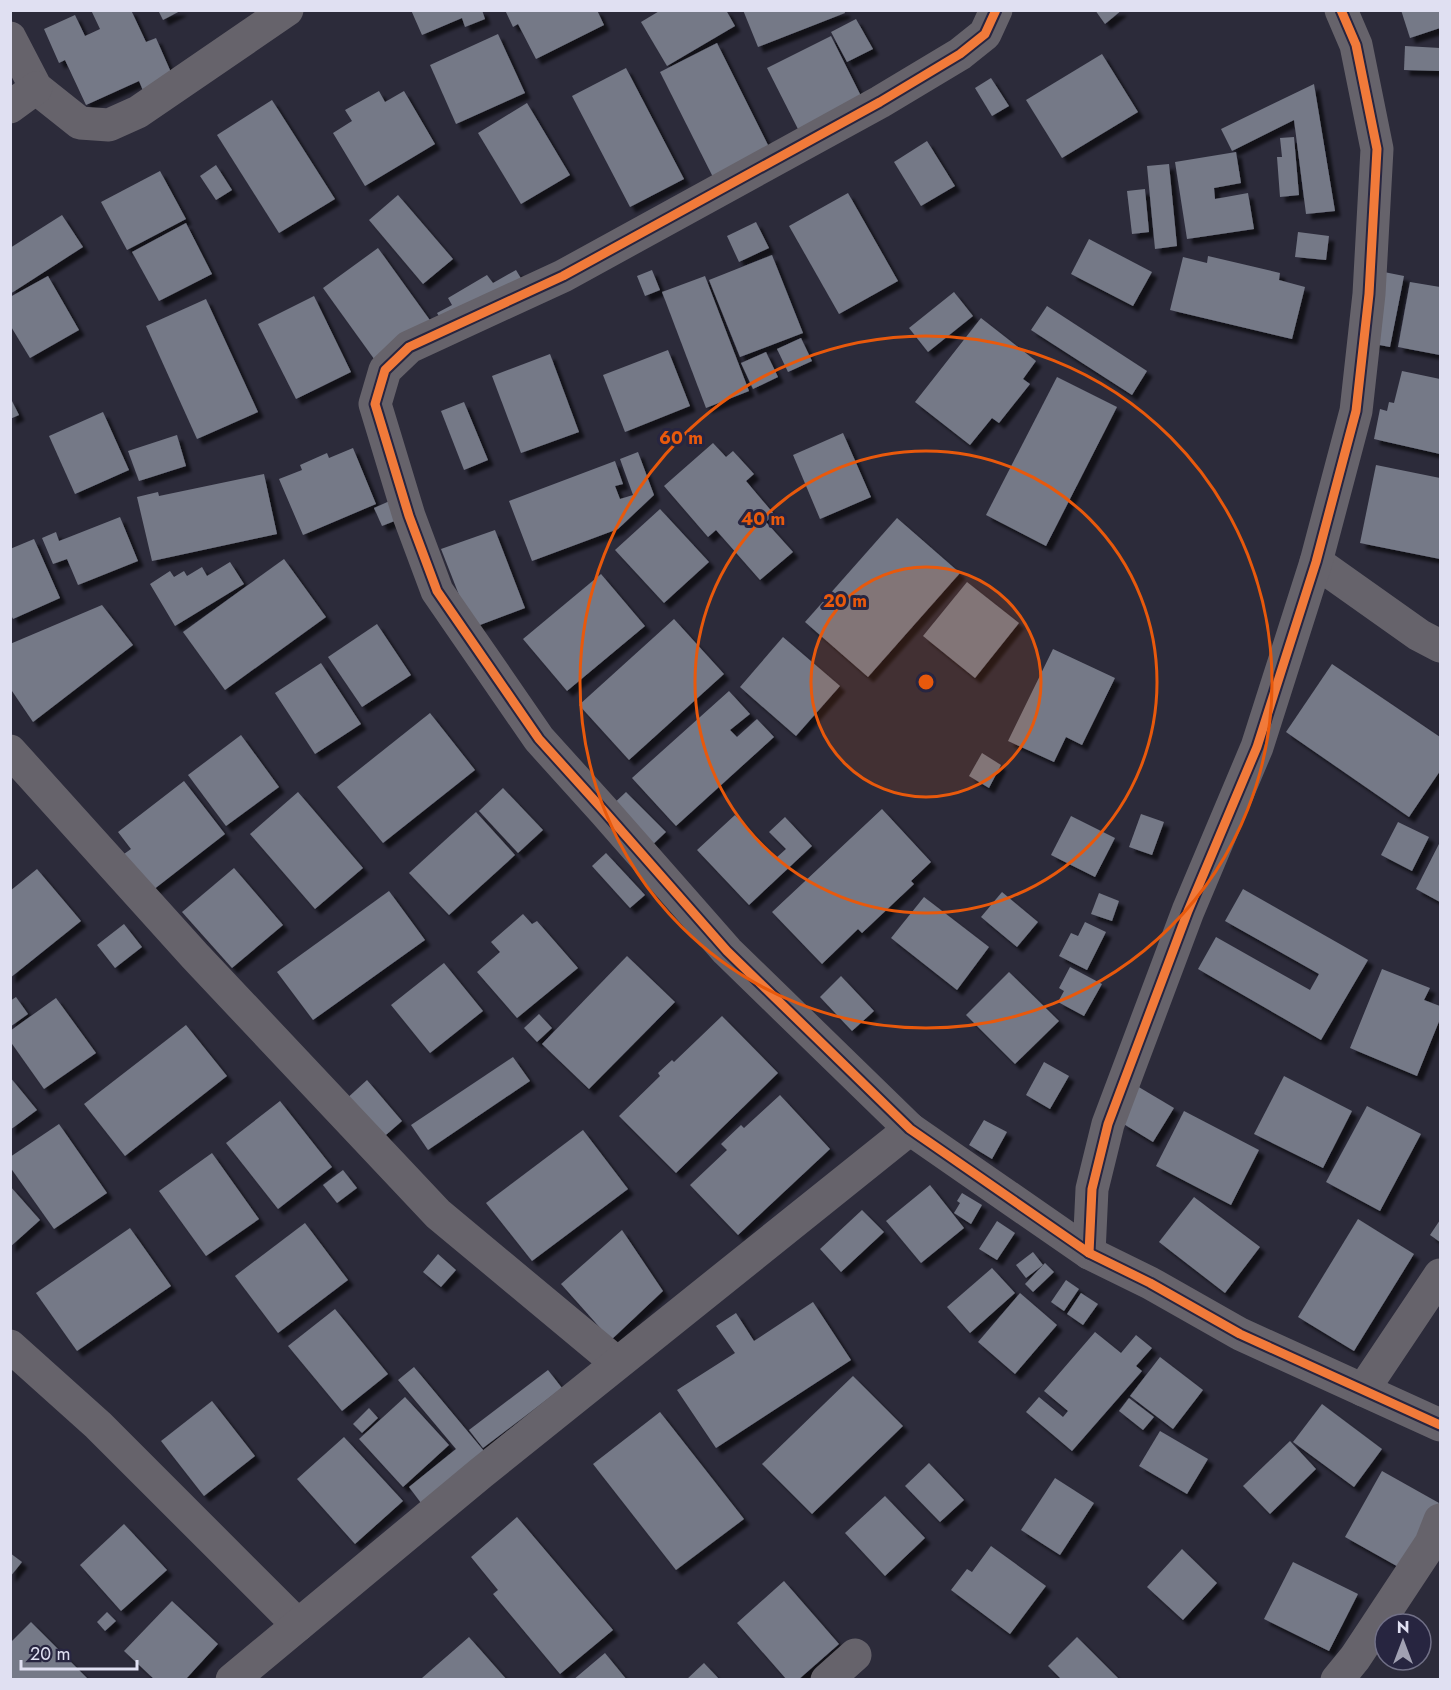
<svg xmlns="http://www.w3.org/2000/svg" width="1451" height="1690" viewBox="0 0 1451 1690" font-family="Jost,sans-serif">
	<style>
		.building { fill: #757987; filter: url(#shadow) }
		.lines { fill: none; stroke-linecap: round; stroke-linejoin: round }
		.minor { stroke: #66636b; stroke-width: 33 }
		.cycleway-casing { stroke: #272540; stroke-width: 13 }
		.cycleway { stroke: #f17a3a; stroke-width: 9 }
		.ring { fill: none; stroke: #e8590c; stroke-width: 3 }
		.centre { fill: #e8590c; stroke: #272540; stroke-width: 3 }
		.ring-label { font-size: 18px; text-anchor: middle; font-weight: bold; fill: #e8590c; stroke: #272540; stroke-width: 6; stroke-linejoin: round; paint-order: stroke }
	</style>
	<defs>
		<filter id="shadow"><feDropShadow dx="5.5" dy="5.5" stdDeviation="1.5" flood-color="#0009"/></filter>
	</defs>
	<rect width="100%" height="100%" fill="#2c2b3a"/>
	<g class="building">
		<path d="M91,10H131L146,42L156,38L177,86L147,100L139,81L86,105L65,60L59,63L44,29L75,15L85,36L100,29Z"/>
		<path d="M158,10H182L163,20Z"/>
		<path d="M411,10H482L485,19L465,27L462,18L422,35Z"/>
		<path d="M505,10H597L604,25L536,59L518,24L513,27Z"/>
		<path d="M661,10H726L735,26L667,66L641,22Z"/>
		<path d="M743,10H844L845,13L758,47Z"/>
		<path d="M1095,10H1122L1105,24Z"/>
		<path d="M1401,10H1440V28L1410,38Z"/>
		<path d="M856,19L873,49L847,62L831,32Z"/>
		<path d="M498,34L525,93L456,124L430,65Z"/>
		<path d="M831,36L864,102L800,133L767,68Z"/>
		<path d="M717,43L777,163L720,191L660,72Z"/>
		<path d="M1405,46L1440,48V71L1404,70Z"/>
		<path d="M1102,54L1138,112L1062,158L1026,100Z"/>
		<path d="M626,68L684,179L630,207L572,96Z"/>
		<path d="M991,78L1009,106L992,116L975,88Z"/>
		<path d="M1314,84L1335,211L1306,214L1294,120L1232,151L1221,129Z"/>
		<path d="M379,91L385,102L404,91L435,144L365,186L333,133L352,121L345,110Z"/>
		<path d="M272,100L335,199L279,233L217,135Z"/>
		<path d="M527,103L570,175L521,204L478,133Z"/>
		<path d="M1294,137L1299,195L1280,197L1277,157H1282L1280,138Z"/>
		<path d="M927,141L955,186L921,206L894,162Z"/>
		<path d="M1236,152L1241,183L1214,188L1215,199L1248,193L1254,229L1187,239L1175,162Z"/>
		<path d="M1169,164L1177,246L1155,249L1147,166Z"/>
		<path d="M216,165L232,190L216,200L200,176Z"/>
		<path d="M160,171L186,219L127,250L101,202Z"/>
		<path d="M1145,189L1149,232L1132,234L1127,191Z"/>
		<path d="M848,193L898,281L839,314L789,226Z"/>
		<path d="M398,195L453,259L423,284L369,220Z"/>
		<path d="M62,215L83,247L10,294V248Z"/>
		<path d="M756,222L769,248L739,262L727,236Z"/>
		<path d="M186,223L212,274L159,301L132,252Z"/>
		<path d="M1298,232L1329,236L1326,260L1295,257Z"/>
		<path d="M1089,239L1152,272L1133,306L1071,274Z"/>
		<path d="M378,248L432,323L377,363L323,288Z"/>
		<path d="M772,255L803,333L740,357L709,280Z"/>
		<path d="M1208,256L1280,273L1279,280L1305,287L1292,339L1170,310L1183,257L1207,263Z"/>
		<path d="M516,270L528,290L451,336L437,313L452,305L448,298L487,275L493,283Z"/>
		<path d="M652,270L660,290L645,296L637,276Z"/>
		<path d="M1379,271L1404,276L1390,347L1364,342Z"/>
		<path d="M48,276L79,330L30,358L10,325V297Z"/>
		<path d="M705,276L749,391L706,408L662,292Z"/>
		<path d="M1410,282L1440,287V355L1398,347Z"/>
		<path d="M954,292L973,316L928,352L909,328Z"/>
		<path d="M314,296L351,372L296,399L258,324Z"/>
		<path d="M206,299L258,412L197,439L146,326Z"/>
		<path d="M1047,306L1147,371L1132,395L1031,330Z"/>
		<path d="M981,318L1036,361L1023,379L1030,384L999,423L992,418L970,445L915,402Z"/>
		<path d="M801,338L812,361L788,372L777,349Z"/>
		<path d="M668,350L690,406L625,432L603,375Z"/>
		<path d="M766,352L778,377L753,389L741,363Z"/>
		<path d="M550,354L579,432L521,453L492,376Z"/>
		<path d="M1402,371L1440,379V454L1374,439L1380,409L1387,411L1389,402L1394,403Z"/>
		<path d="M1057,377L1117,407L1046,546L986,515Z"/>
		<path d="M10,397L19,415L10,419Z"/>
		<path d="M464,402L488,460L464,470L441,411Z"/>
		<path d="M103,412L129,470L75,494L49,436Z"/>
		<path d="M843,433L871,497L820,519L793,455Z"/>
		<path d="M177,435L186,466L139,481L128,451Z"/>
		<path d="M713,443L726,457L733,451L754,474L746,481L774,514L766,522L793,552L760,580L716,530L708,537L664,486Z"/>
		<path d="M353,448L376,504L303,535L279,479L302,470L300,465L327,453L329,458Z"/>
		<path d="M638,452L654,495L618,529L532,561L509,501L615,461L623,484L615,486L620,499L633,495L620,459Z"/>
		<path d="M1376,465L1440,478V559L1360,543Z"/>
		<path d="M264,474L277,534L152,561L137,497L158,492L159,496Z"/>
		<path d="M394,499L402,518L382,526L374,508Z"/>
		<path d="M660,509L709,562L664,603L615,550Z"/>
		<path d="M120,517L138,561L78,585L67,559L53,564L42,538L56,532L59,541Z"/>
		<path d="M897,518L960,573L868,677L805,622Z"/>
		<path d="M495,530L525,608L472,628L441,549Z"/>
		<path d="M34,539L60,598L13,619L10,613V549Z"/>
		<path d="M284,559L326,617L225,690L183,632Z"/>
		<path d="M230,562L244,584L175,626L150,584L170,571L174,577L184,571L187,576L202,567L207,576Z"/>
		<path d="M601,574L645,626L567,691L523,639Z"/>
		<path d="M967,582L1019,623L975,678L923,636Z"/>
		<path d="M102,605L133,645L33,722L10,688V644Z"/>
		<path d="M674,619L724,674L629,760L579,705Z"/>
		<path d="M377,624L411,675L362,707L328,657Z"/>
		<path d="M783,637L840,686L796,736L740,687Z"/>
		<path d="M1053,649L1115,678L1082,745L1066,737L1054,762L1008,741Z"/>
		<path d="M321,663L361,724L315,754L275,693Z"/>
		<path d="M1332,664L1440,737V771L1409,817L1286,732Z"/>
		<path d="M729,691L750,714L730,730L737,737L757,719L774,737L676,826L632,778Z"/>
		<path d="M430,713L475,770L383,843L337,787Z"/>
		<path d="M241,735L279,787L226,826L188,775Z"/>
		<path d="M982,753L1001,765L989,788L969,776Z"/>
		<path d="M184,781L225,834L153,890L124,854L131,849L118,832Z"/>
		<path d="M503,788L543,830L518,853L479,811Z"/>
		<path d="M298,792L363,868L315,909L250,834Z"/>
		<path d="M626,792L666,832L649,848L609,808Z"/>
		<path d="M882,809L931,862L911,881L914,884L862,933L858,929L822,964L772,912Z"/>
		<path d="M476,812L515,855L449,915L409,873Z"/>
		<path d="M1141,814L1164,822L1152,855L1129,847Z"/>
		<path d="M735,815L776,858L786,849L769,832L785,817L812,846L749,905L697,850Z"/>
		<path d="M1071,816L1115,838L1095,877L1051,855Z"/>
		<path d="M1398,822L1429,837L1412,871L1381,855Z"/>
		<path d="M1440,842V902L1416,889Z"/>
		<path d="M606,853L645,895L630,908L592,866Z"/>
		<path d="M234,868L283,925L232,968L182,912Z"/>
		<path d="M37,869L81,921L10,978V891Z"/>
		<path d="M1243,889L1368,960L1321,1040L1198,969L1216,937L1310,990L1319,974L1225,921Z"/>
		<path d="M389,891L425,940L313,1020L277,972Z"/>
		<path d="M1002,892L1038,922L1017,947L981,917Z"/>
		<path d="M1099,893L1119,901L1112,921L1091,914Z"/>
		<path d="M924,897L989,947L957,990L891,938Z"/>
		<path d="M523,914L532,924L537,921L578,968L517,1018L477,972L500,952L491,942Z"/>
		<path d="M1085,922L1106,932L1087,970L1059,956L1071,933L1078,936Z"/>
		<path d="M124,924L142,947L115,968L97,945Z"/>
		<path d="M627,956L675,1002L589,1089L542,1044Z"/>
		<path d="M444,963L483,1011L430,1053L391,1005Z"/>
		<path d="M1070,967L1102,984L1084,1016L1058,1002L1064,991L1059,988Z"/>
		<path d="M1382,969L1430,988L1424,1000L1440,1006V1019L1417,1076L1350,1048Z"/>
		<path d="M1009,972L1059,1021L1015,1064L966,1015Z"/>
		<path d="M841,976L874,1011L852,1031L820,997Z"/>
		<path d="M16,997L28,1014L10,1027V1001Z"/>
		<path d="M56,998L96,1053L44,1089L10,1041V1031Z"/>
		<path d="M539,1014L552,1028L537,1042L524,1028Z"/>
		<path d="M722,1016L778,1073L676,1173L619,1116L660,1076L658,1073L672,1060L674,1062Z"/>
		<path d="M186,1025L227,1076L125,1156L84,1104Z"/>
		<path d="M513,1057L530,1081L428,1150L411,1125Z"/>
		<path d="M1044,1062L1069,1076L1050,1109L1026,1095Z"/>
		<path d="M1284,1076L1352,1111L1323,1168L1254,1134Z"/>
		<path d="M10,1077L37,1110L10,1130Z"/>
		<path d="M367,1080L402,1121L379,1141L344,1101Z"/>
		<path d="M1137,1086L1174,1108L1153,1142L1122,1123Z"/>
		<path d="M780,1095L830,1149L738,1235L690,1185L727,1150L721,1144L741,1125L744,1128Z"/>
		<path d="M280,1101L332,1167L278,1209L226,1143Z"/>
		<path d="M1367,1106L1421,1134L1380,1211L1326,1182Z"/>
		<path d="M1184,1111L1259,1150L1231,1205L1156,1166Z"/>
		<path d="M984,1120L1007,1132L992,1159L969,1145Z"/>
		<path d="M59,1124L107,1193L54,1229L10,1167V1157Z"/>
		<path d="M583,1130L628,1189L532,1261L486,1203Z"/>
		<path d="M212,1153L259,1219L206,1256L159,1191Z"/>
		<path d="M343,1170L357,1188L337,1203L323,1185Z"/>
		<path d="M930,1185L964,1228L921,1263L886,1221Z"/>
		<path d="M10,1186L40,1220L10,1247Z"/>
		<path d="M962,1193L982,1205L971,1224L954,1213L960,1203L957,1201Z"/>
		<path d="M1194,1197L1260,1247L1225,1293L1159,1242Z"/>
		<path d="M862,1210L884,1232L841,1272L820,1249Z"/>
		<path d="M1358,1219L1414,1254L1354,1351L1298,1317Z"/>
		<path d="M1440,1220V1242L1430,1235Z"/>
		<path d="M997,1221L1015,1233L997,1260L979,1249Z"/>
		<path d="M305,1223L348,1280L278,1333L235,1276Z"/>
		<path d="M130,1228L171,1286L77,1351L36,1293Z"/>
		<path d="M622,1230L663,1291L611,1340L561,1284Z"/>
		<path d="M1033,1252L1043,1265L1026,1278L1016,1265Z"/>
		<path d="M438,1254L456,1270L441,1287L423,1272Z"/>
		<path d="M1045,1263L1054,1272L1033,1292L1025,1284Z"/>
		<path d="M992,1268L1015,1293L970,1333L947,1307Z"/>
		<path d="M1066,1280L1079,1289L1064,1311L1051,1302Z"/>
		<path d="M1020,1293L1057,1325L1015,1374L978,1342Z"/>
		<path d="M1081,1293L1098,1304L1083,1325L1067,1314Z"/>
		<path d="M813,1302L851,1360L716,1448L677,1390L735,1353L716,1326L736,1313L754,1341Z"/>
		<path d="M335,1309L388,1374L342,1411L288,1346Z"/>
		<path d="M1095,1332L1121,1353L1136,1335L1152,1348L1136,1366L1142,1371L1072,1451L1026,1412L1039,1397L1063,1417L1068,1411L1044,1391Z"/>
		<path d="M1160,1357L1203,1390L1173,1429L1130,1396Z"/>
		<path d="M414,1367L484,1451L421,1503L409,1487L456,1449L398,1380Z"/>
		<path d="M548,1370L562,1388L483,1448L469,1430Z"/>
		<path d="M853,1376L903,1426L812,1514L762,1464Z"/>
		<path d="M405,1397L449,1445L403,1487L359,1439Z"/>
		<path d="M1129,1398L1154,1417L1143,1430L1119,1411Z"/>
		<path d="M212,1401L255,1456L204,1496L161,1441Z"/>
		<path d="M1322,1404L1382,1449L1354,1487L1293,1442Z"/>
		<path d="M369,1408L378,1418L362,1433L353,1424Z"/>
		<path d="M660,1412L744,1519L676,1570L593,1464Z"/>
		<path d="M1160,1431L1208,1459L1187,1494L1139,1466Z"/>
		<path d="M344,1437L403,1501L355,1544L297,1479Z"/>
		<path d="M1290,1441L1316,1469L1270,1514L1243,1486Z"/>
		<path d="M929,1463L964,1500L940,1522L905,1486Z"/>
		<path d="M1382,1471L1439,1503L1402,1569L1345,1537Z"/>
		<path d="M1055,1478L1094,1503L1060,1555L1021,1530Z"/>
		<path d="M885,1496L925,1538L885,1576L845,1533Z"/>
		<path d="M517,1517L613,1630L560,1674L493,1594L498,1590L471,1557Z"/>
		<path d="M124,1524L167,1570L121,1611L80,1565Z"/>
		<path d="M991,1546L1046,1586L1010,1634L951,1590L967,1569L972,1572Z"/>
		<path d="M1182,1549L1217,1583L1183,1620L1147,1587Z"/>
		<path d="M10,1553L22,1562L10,1577Z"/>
		<path d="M1293,1562L1358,1594L1329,1651L1264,1619Z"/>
		<path d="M784,1581L839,1644L798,1680H787L737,1623Z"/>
		<path d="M172,1601L218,1644L185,1680H155L124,1651Z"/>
		<path d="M107,1612L116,1621L105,1631L97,1622Z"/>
		<path d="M31,1622L89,1680H10V1643Z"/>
		<path d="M469,1637L507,1680H424L422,1678Z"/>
		<path d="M1077,1637L1120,1680H1062L1048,1666Z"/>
		<path d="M605,1653L627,1680H573Z"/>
		<path d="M704,1663L720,1680H686Z"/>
	</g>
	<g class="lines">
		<g class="minor">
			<path d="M996,10L985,34L960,54L880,102L563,276L409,347L385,370L375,404L409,516L437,591L539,739L604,811L727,951L910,1129L1089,1253L1150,1283L1240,1334L1440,1425"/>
			<path d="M10,38L36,88L80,123L109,125L138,112L287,10"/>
			<path d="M10,107L36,88"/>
			<path d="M1316,562L1419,635L1440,646"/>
			<path d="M10,751L195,956L438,1214L617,1363"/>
			<path d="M1089,1253L1092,1189L1108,1124L1188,911L1257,747L1316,562L1356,411L1369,294L1377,149L1356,45L1341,10"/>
			<path d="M10,1346L98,1425L298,1625"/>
			<path d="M1363,1390L1440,1275"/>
			<path d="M232,1680L481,1473L910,1129"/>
			<path d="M827,1680L855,1655"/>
			<path d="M1337,1680L1355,1658L1431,1543L1440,1520"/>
		</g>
		<g class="cycleway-casing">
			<g id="cycleway">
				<path d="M996,10L985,34L960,54L880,102L563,276L409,347L385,370L375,404L409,516L437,591L539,739L604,811L727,951L910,1129L1089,1253L1150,1283L1240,1334L1440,1425"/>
				<path d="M1089,1253L1092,1189L1108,1124L1188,911L1257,747L1316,562L1356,411L1369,294L1377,149L1356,45L1341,10"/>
			</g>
		</g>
		<use href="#cycleway" class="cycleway"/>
	</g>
	<circle cx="926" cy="682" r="115" fill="#e8590c" fill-opacity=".12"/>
	<g class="ring">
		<circle cx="926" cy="682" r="115"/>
		<circle cx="926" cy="682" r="231"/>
		<circle cx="926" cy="682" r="346"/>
	</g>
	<circle cx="926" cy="682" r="9" class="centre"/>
	<g class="ring-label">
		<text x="681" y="444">60 m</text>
		<text x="763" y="525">40 m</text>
		<text x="845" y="607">20 m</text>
	</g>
	<rect width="1451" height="1690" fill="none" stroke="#e0e0f2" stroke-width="24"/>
	<g transform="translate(1403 1642)"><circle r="28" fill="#272540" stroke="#717087" stroke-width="1.5"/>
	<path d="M0-4.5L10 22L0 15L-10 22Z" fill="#a1a1b2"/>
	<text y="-9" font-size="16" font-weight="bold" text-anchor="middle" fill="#e0e0f2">N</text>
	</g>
	<path d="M21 1660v9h116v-9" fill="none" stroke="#e0e0f2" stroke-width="3"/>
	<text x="30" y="1660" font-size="18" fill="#e0e0f2" stroke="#272540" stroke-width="4.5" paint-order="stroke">20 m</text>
</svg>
